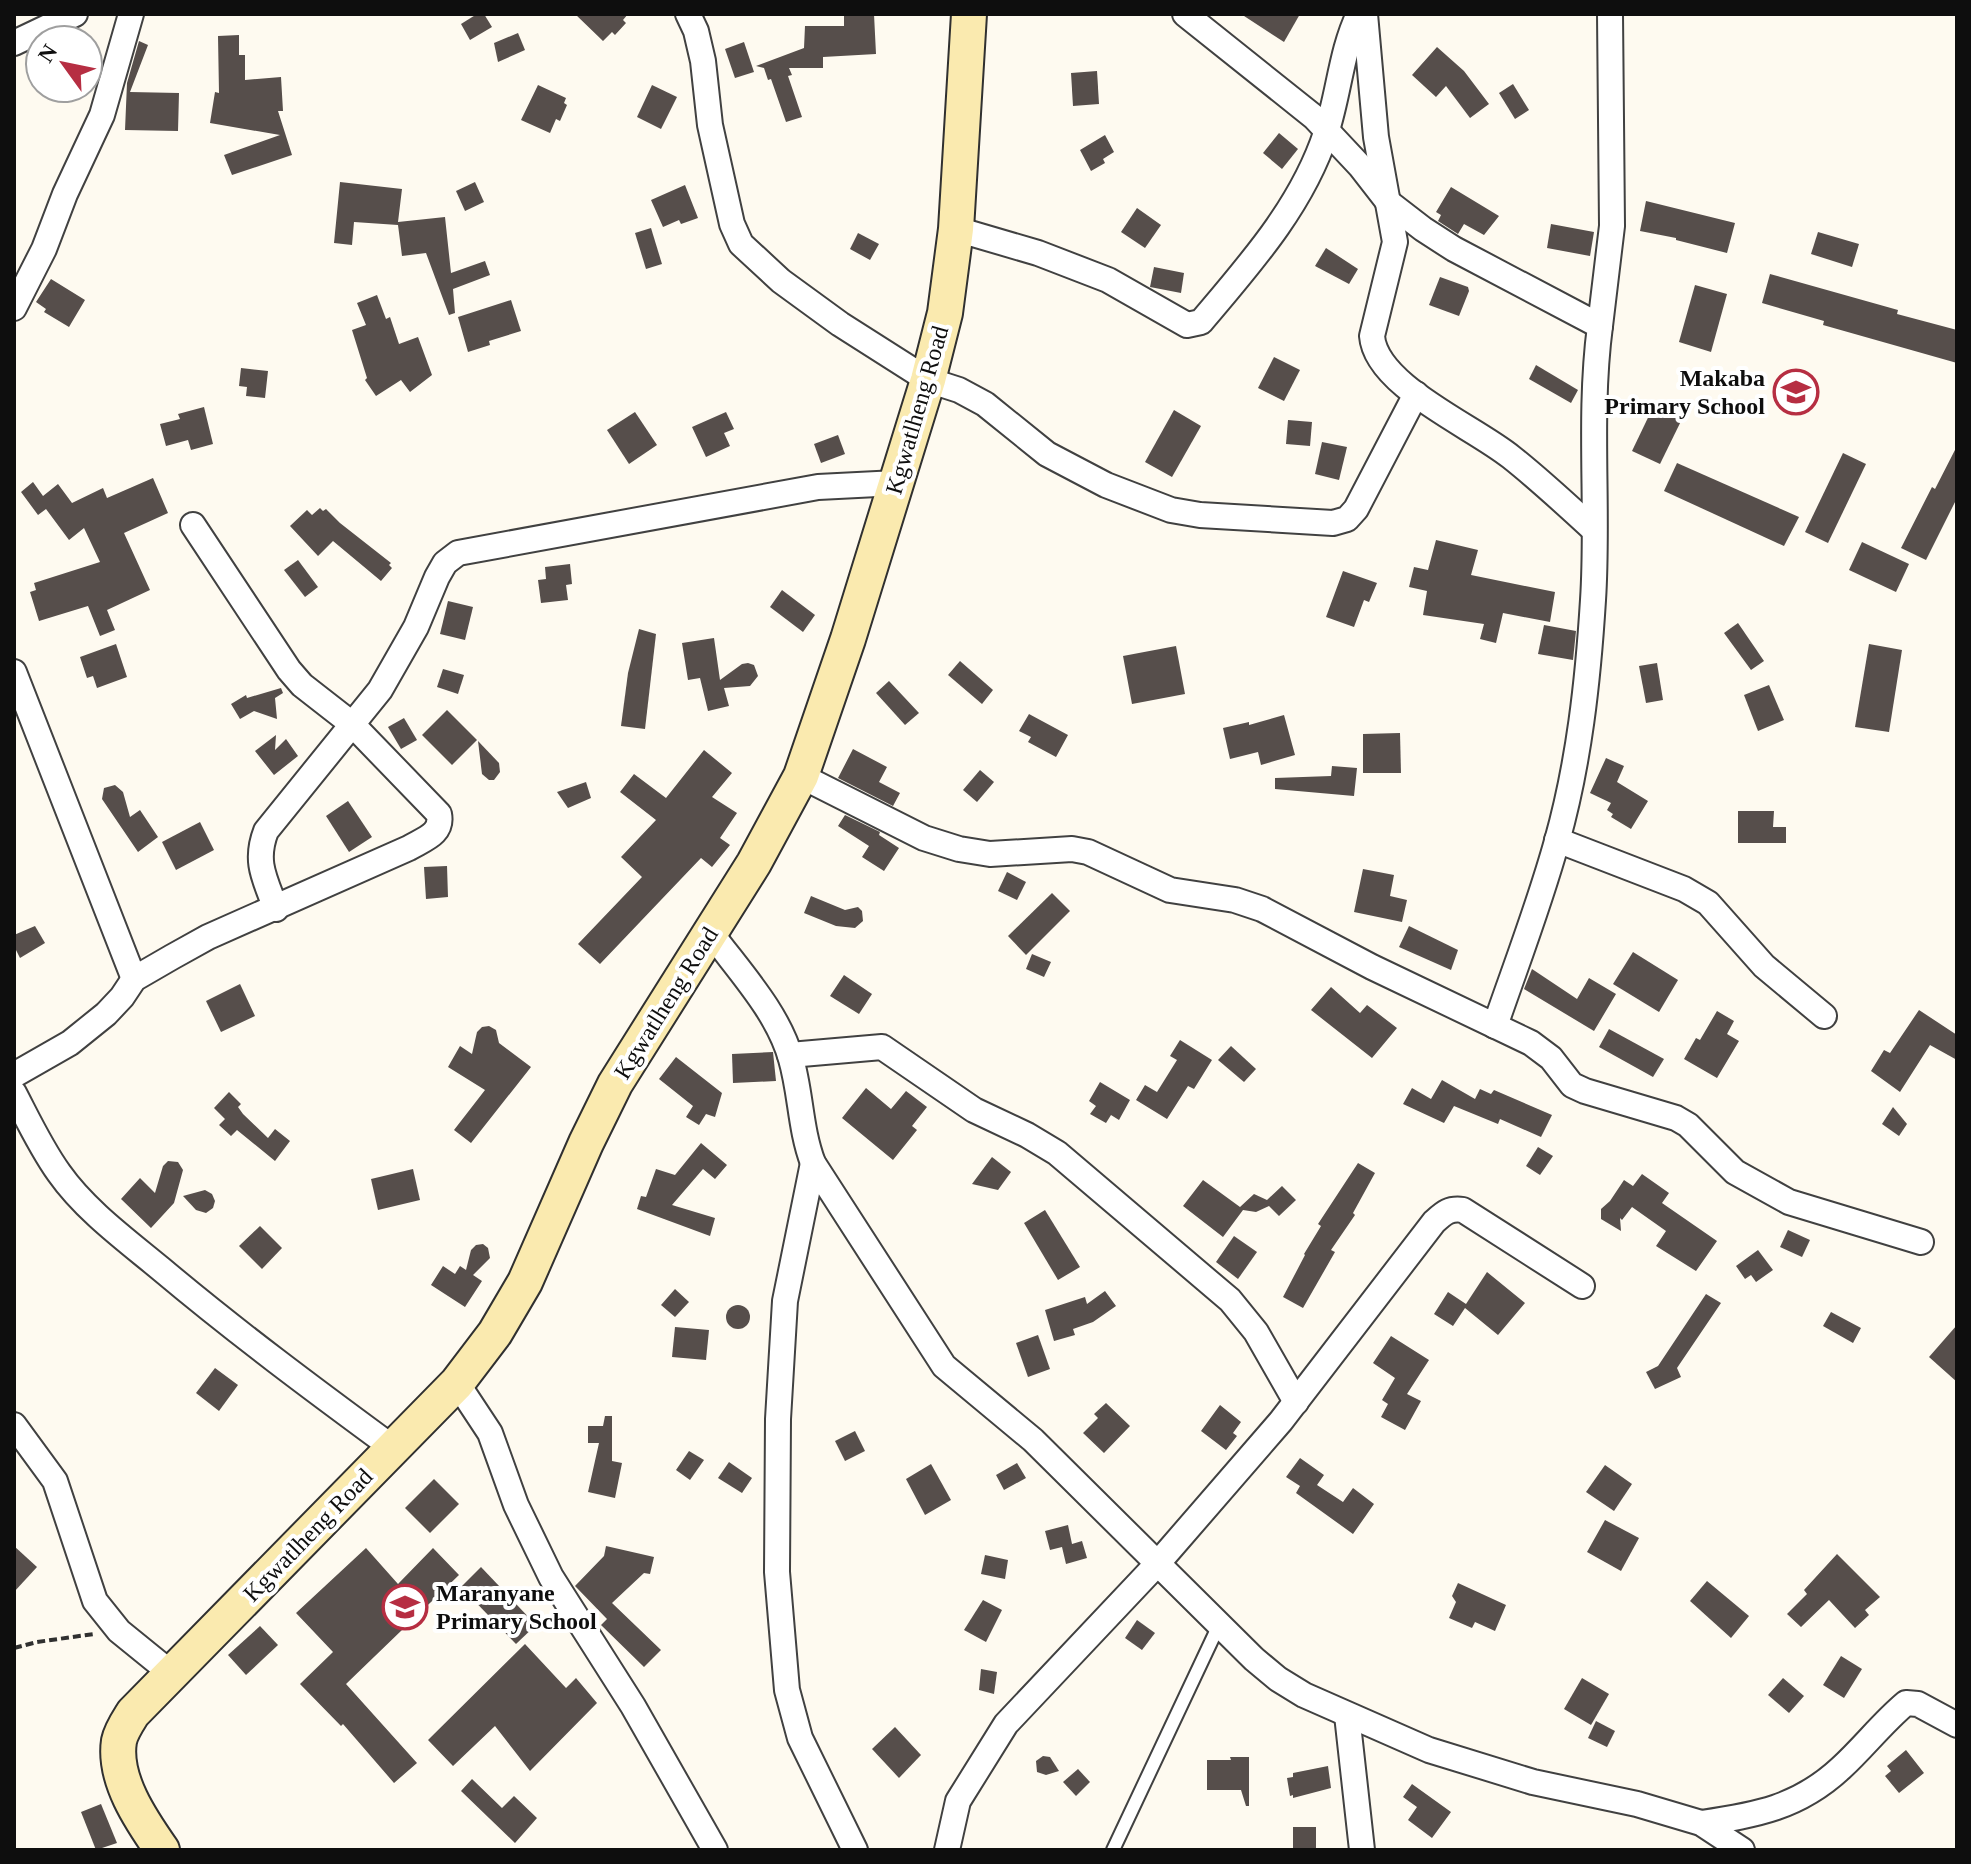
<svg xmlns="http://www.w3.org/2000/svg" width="1971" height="1864" viewBox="0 0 1971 1864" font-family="Georgia,serif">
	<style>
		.building { fill: #564e4b }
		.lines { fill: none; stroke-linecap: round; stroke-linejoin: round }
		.lane-casing { stroke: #414141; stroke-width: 16 }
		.street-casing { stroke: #414141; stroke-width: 28 }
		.secondary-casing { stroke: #303030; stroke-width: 38 }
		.path { stroke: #303030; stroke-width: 4; stroke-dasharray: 8 4; stroke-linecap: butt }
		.lane { stroke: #fff; stroke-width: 12 }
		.street { stroke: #fff; stroke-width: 24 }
		.secondary { stroke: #faeaaf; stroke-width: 34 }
		.labels { text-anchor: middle; stroke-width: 8; stroke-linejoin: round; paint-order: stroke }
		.poi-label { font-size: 24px; font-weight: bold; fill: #0e0e0e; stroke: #fff; text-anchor: end }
		.street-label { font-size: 24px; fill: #0e0e0e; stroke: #fff }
	</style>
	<rect width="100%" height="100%" fill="#fefaf0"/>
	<g class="building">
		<path d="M477,14H484L492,27L470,40L461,24Z"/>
		<path d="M575,14H628L623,20L626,23L615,35L612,32L603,41Z"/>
		<path d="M874,14L876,54L823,57V68H789L792,75L788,76L802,117L786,122L771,79L768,80L764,68L756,66L804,48L805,26H844V16Z"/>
		<path d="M1241,14H1300L1284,42Z"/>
		<path d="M518,33L525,50L498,62L494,43Z"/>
		<path d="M239,35V55H245V80L281,77L283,111H278L292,155L232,175L224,155L280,135L210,123L215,92L219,93L218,36Z"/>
		<path d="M139,41L148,45L130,92L179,93L178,131L125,130L127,83Z"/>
		<path d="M744,42L754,72L735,78L725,49Z"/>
		<path d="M1437,47L1464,71L1489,104L1470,118L1446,86L1436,97L1412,75Z"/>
		<path d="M1097,71L1099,104L1073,106L1071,73Z"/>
		<path d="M1513,84L1529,110L1515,119L1499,93Z"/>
		<path d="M538,85L566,98L564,103L567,105L560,121L556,119L550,133L521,120Z"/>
		<path d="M652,85L677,97L661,129L637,117Z"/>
		<path d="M1279,133L1298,149L1282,169L1263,153Z"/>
		<path d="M1105,135L1114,152L1103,159L1105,163L1091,171L1080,150Z"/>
		<path d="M340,182L402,189L398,222L445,217L451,273L485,261L490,275L453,289L455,313L449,315L426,253L402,256L398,225L354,222L352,245L334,243Z"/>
		<path d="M475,182L484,202L465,211L456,191Z"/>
		<path d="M685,185L698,218L681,224L679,220L663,227L651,200Z"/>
		<path d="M1451,187L1499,216L1484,235L1464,224L1458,234L1438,221L1441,215L1436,212Z"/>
		<path d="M1646,201L1735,223L1727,253L1676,240V238L1640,231Z"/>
		<path d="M1137,208L1161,225L1145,248L1121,232Z"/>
		<path d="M1551,224L1594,232L1590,256L1547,248Z"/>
		<path d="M651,228L662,264L646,269L635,233Z"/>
		<path d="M1818,232L1859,244L1852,267L1811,254Z"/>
		<path d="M858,233L879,244L870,260L850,249Z"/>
		<path d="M1326,248L1358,269L1349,284L1315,266Z"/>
		<path d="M1154,267L1184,273L1181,293L1150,287Z"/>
		<path d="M1770,274L1898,310L1897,314L1957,330V363L1823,325L1824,321L1762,303Z"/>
		<path d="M1440,277L1468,287L1469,291L1459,316L1429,305Z"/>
		<path d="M51,279L85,300L69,327L44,312L46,309L36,302Z"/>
		<path d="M1695,285L1727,294L1711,352L1679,342Z"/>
		<path d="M377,295L386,319L390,317L399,344L418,337L432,375L410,392L401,380L376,396L365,380L367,378L352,330L366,325L357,303Z"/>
		<path d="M511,300L521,331L489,341L490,345L468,352L458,317Z"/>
		<path d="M1274,357L1300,370L1284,401L1258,388Z"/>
		<path d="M1536,365L1578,390L1571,403L1529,379Z"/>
		<path d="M241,368L268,371L265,398L246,396L247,387L239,386Z"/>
		<path d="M1656,401L1684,415L1660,464L1632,451Z"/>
		<path d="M204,407L213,444L191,450L188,440L166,446L160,424L180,419L178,414Z"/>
		<path d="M1174,410L1201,426L1172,477L1145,462Z"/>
		<path d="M635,412L657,445L629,464L607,430Z"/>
		<path d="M726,412L734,429L724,433L730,446L706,457L692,427Z"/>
		<path d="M1288,420L1312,422L1310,446L1286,444Z"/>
		<path d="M838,435L845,454L821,463L814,444Z"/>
		<path d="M1322,442L1347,447L1339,480L1315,474Z"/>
		<path d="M1957,446V498L1926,560L1901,548L1932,487L1935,489Z"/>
		<path d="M1843,453L1866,464L1828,543L1805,532Z"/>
		<path d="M1677,463L1799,517L1784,546L1664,491Z"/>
		<path d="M153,478L168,513L124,533L150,590L107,610L115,630L100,636L88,606L39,621L30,592L36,590L34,583L100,562L84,528L69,540L46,509L38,515L21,492L33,482L43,496L58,484L72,503L103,488L107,498Z"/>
		<path d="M320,508L323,511L326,509L340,523L391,563L389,565L392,568L381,581L333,541L318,556L290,526L307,510L312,515Z"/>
		<path d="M1436,540L1478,550L1471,575L1555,592L1550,622L1503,613L1496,643L1480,639L1484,624L1423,615L1427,591L1409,587L1414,567L1428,570Z"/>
		<path d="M1862,542L1909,564L1896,592L1849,570Z"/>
		<path d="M298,560L318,587L305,597L284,570Z"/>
		<path d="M570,564L572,584L566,585L568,600L541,603L538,580L546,579L545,567Z"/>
		<path d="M1343,571L1377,583L1369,602L1364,600L1354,627L1326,617Z"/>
		<path d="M782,590L815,615L803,632L770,607Z"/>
		<path d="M448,601L473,607L465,640L440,634Z"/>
		<path d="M1738,623L1764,661L1751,670L1724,633Z"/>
		<path d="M1544,625L1576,631L1573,660L1538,654Z"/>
		<path d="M639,629L656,634L645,729L621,726L628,673Z"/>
		<path d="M714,638L720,680L742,664L748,663L754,665L758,676L750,686L724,688L729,706L708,711L700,678L688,680L682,643Z"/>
		<path d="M116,644L127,677L97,688L93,676L87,678L80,657Z"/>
		<path d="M1869,644L1902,650L1889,732L1855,727Z"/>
		<path d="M1176,646L1185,694L1132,704L1123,656Z"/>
		<path d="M960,661L993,690L982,704L948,675Z"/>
		<path d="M1657,663L1663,700L1646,703L1639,666Z"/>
		<path d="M443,669L464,675L458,694L437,687Z"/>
		<path d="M889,681L919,713L905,725L876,693Z"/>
		<path d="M1769,685L1784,720L1758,731L1744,695Z"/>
		<path d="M281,688L283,693L275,698L277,719L254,711L240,719L231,704L246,695L247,698Z"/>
		<path d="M447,710L477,740L452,765L422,735Z"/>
		<path d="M1029,714L1068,735L1056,757L1028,742L1031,737L1019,731Z"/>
		<path d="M1284,715L1295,755L1261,765L1258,752L1230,759L1223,728L1249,722V725Z"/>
		<path d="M404,718L417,740L401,749L388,727Z"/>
		<path d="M1400,733L1401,773H1363V734Z"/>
		<path d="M276,735L275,750L286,739L298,756L274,775L255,751Z"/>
		<path d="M478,741L499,763L500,772L494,780H489L482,774Z"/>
		<path d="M853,749L887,767L879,782L900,793L893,806L838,778Z"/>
		<path d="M704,750L732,773L712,797L737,813L720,838L730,845L712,867L701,858L600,964L578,944L642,877L621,857L656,820L620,792L634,774L666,798Z"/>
		<path d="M1606,758L1624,766L1617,782L1648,801L1631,829L1611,817L1613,814L1607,810L1611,803L1590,793Z"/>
		<path d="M1332,766L1357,768L1354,796L1275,789V778L1331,776Z"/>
		<path d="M980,770L994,782L977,802L963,790Z"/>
		<path d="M586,782L591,798L568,808L557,792Z"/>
		<path d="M115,785L123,792L130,817L140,810L158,837L138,852L102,799L104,788Z"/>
		<path d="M348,801L372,837L349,852L326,816Z"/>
		<path d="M1738,811H1774L1773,827H1786V843H1738Z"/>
		<path d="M845,815L880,832L879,835L899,848L884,871L862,857L869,846L838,826Z"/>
		<path d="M200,822L214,850L176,870L162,842Z"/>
		<path d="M447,866L448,897L426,899L424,867Z"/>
		<path d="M1363,869L1394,875L1390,896L1407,900L1402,922L1354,912Z"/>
		<path d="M1007,872L1026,882L1017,900L998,891Z"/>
		<path d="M1052,893L1070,911L1026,955L1008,936Z"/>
		<path d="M811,896L845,910L858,907L862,911L863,921L855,928L836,926L804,913Z"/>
		<path d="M35,926L45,943L20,958L14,946V935Z"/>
		<path d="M1409,926L1458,950L1451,970L1399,947Z"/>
		<path d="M1633,952L1678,980L1659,1012L1613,984Z"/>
		<path d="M1032,954L1051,962L1044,977L1026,969Z"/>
		<path d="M1532,969L1577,999L1589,978L1616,994L1594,1031L1524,989Z"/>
		<path d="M844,975L872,994L859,1014L830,996Z"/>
		<path d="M240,984L255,1016L221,1032L206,1001Z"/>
		<path d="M1331,987L1360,1013L1367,1005L1397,1028L1372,1058L1311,1010Z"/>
		<path d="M1919,1010L1957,1035V1060L1930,1045L1900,1092L1871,1071L1884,1050L1890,1053Z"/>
		<path d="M1717,1011L1734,1021L1727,1034L1739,1041L1717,1078L1684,1059L1696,1038L1700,1040Z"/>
		<path d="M489,1026L496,1030L499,1043L531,1067L471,1143L454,1130L485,1090L448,1067L460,1046L472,1054L477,1032L482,1027Z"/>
		<path d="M1609,1029L1664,1059L1653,1077L1599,1047Z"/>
		<path d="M1180,1040L1212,1060L1194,1089L1188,1086L1167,1119L1136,1100L1145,1085L1157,1092L1177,1060L1170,1056Z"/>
		<path d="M1231,1046L1256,1069L1244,1082L1218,1060Z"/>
		<path d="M773,1052L776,1081L733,1083L732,1054Z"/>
		<path d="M676,1057L722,1093L715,1117L706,1114L699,1125L686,1117L693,1106L659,1079Z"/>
		<path d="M1442,1080L1475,1099L1480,1089L1491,1094L1494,1090L1552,1115L1541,1137L1500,1119L1498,1124L1454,1106L1444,1123L1403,1104L1412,1088L1431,1099Z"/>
		<path d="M1100,1082L1130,1100L1119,1120L1111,1115L1106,1123L1090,1114L1096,1106L1089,1101Z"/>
		<path d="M866,1088L891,1109L906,1091L927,1107L912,1126L917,1130L893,1160L842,1118Z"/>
		<path d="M229,1092L241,1104L238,1107L243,1114L268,1138L275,1129L290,1141L275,1161L237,1130L231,1136L219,1125L225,1119L214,1108Z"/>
		<path d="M1893,1107L1907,1124L1899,1136L1882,1124Z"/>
		<path d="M701,1143L727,1165L715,1179L703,1169L672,1205L715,1218L710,1236L637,1209L641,1196L646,1197L656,1169L675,1175Z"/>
		<path d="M1538,1147L1553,1156L1540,1175L1526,1166Z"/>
		<path d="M992,1157L1011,1172L998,1190L972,1184Z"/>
		<path d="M168,1161L178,1162L183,1170L174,1203L151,1228L121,1199L140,1178L155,1193L163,1166Z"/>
		<path d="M1358,1163L1375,1173L1353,1213L1355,1215L1331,1250L1335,1252L1303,1308L1283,1297L1305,1255L1304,1254L1321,1226L1318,1224Z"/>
		<path d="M413,1169L420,1200L378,1210L371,1179Z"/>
		<path d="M1642,1174L1669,1193L1662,1203L1717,1241L1696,1271L1656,1246L1666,1231L1632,1207L1622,1220L1620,1218L1621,1231L1601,1219V1209L1610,1201L1624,1180L1633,1186Z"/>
		<path d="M1203,1180L1240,1207L1254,1194L1267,1200L1282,1186L1296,1200L1279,1216L1269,1206L1256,1212L1243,1210L1223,1237L1183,1206Z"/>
		<path d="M205,1190L212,1194L215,1201L213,1208L206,1213L196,1210L183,1196Z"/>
		<path d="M1045,1210L1080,1267L1058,1280L1024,1223Z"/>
		<path d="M260,1226L282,1248L262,1269L239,1246Z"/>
		<path d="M1788,1230L1810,1240L1802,1257L1780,1247Z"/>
		<path d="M1234,1236L1257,1252L1238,1279L1216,1262Z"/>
		<path d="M483,1244L488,1248L490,1258L473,1275L482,1281L465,1307L431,1285L443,1266L455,1274L460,1266L466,1270L471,1250L476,1245Z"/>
		<path d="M1758,1250L1773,1270L1756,1282L1751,1275L1745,1279L1736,1266Z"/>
		<path d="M1487,1272L1525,1303L1498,1335L1465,1308L1453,1326L1434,1314L1448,1292L1466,1304Z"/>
		<path d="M675,1289L689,1302L675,1317L661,1305Z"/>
		<path d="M1105,1291L1116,1306L1093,1322L1073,1329L1075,1335L1054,1341L1045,1310L1085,1297L1087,1304Z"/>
		<path d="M1706,1294L1721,1303L1677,1368L1681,1377L1655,1389L1646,1372L1658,1366Z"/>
		<circle cx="738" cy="1317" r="12"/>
		<path d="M1831,1312L1861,1328L1853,1343L1823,1326Z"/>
		<path d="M1957,1325V1382L1929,1357Z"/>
		<path d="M675,1327L709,1330L706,1360L672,1357Z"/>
		<path d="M1038,1335L1050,1369L1028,1377L1016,1343Z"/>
		<path d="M1391,1336L1429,1360L1407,1394L1421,1401L1405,1430L1381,1417L1388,1404L1382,1400L1395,1378L1373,1363Z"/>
		<path d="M215,1368L238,1385L219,1411L196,1393Z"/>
		<path d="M1106,1403L1130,1426L1104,1453L1083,1433L1098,1418L1094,1414Z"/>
		<path d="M1220,1405L1241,1422L1233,1433L1237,1436L1226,1450L1201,1431Z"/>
		<path d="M605,1416H612V1461L622,1463L615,1498L588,1492L599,1443H588V1426H603Z"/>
		<path d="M855,1431L865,1451L845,1461L835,1441Z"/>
		<path d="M689,1451L704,1460L690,1480L676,1470Z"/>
		<path d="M1300,1458L1324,1475L1317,1485L1343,1502L1353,1488L1374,1504L1353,1534L1296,1493L1300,1486L1286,1477Z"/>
		<path d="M729,1462L752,1478L742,1493L718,1478Z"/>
		<path d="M1017,1463L1026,1478L1004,1490L996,1475Z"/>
		<path d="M931,1464L951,1500L925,1515L906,1479Z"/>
		<path d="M1605,1465L1632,1484L1614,1511L1586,1492Z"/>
		<path d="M434,1479L459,1504L430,1533L405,1508Z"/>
		<path d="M1605,1520L1639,1538L1621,1571L1587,1552Z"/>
		<path d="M1068,1525L1072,1544L1082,1541L1087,1558L1066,1564L1062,1547L1050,1550L1045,1531Z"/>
		<path d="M14,1546L37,1567L14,1592Z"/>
		<path d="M606,1546L654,1557L650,1574L644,1573L612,1603L661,1650L644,1667L601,1625L607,1619L575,1586L604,1556Z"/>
		<path d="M366,1548L398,1584L433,1548L459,1575L346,1684L417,1763L394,1783L343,1724L341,1726L300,1684L333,1652L296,1613Z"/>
		<path d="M1837,1554L1880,1597L1865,1610L1869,1615L1855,1628L1829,1600L1801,1627L1787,1614L1807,1594L1804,1590Z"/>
		<path d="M985,1555L1008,1560L1005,1579L981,1574Z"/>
		<path d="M481,1567L536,1625L516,1644L461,1587Z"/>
		<path d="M1707,1581L1749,1616L1731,1638L1690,1601Z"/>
		<path d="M1458,1583L1506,1605L1495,1631L1475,1622L1472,1628L1449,1618L1456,1602L1452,1596Z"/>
		<path d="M983,1600L1002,1610L986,1642L964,1630Z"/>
		<path d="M1137,1620L1155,1633L1142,1650L1125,1638Z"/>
		<path d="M260,1626L278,1645L246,1675L228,1655Z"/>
		<path d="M525,1644L566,1688L576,1678L597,1703L530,1771L495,1726L453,1766L428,1740Z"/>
		<path d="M1841,1656L1862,1669L1844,1698L1823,1685Z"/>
		<path d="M981,1669L997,1672L994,1694L979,1690Z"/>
		<path d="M1582,1678L1609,1694L1591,1725L1564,1709Z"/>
		<path d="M1783,1678L1804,1696L1789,1713L1768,1695Z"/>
		<path d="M1596,1721L1615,1731L1607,1747L1588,1738Z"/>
		<path d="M895,1727L921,1755L899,1778L872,1749Z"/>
		<path d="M1906,1750L1924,1773L1899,1793L1885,1776L1891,1771L1887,1766Z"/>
		<path d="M1043,1756L1050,1757L1059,1771L1046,1775L1037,1772L1036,1761Z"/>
		<path d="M1230,1757H1249V1806H1246L1241,1790H1207V1760H1231Z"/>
		<path d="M1328,1766L1331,1788L1293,1798V1795L1290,1796L1287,1778L1293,1777V1773Z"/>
		<path d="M1078,1769L1090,1782L1076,1796L1063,1782Z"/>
		<path d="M472,1779L502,1808L514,1796L537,1818L515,1843L461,1791Z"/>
		<path d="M1412,1784L1451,1812L1432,1838L1408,1820L1417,1807L1403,1797Z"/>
		<path d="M101,1804L117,1843L96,1850L81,1812Z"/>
		<rect x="1293" y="1827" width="23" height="23"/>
	</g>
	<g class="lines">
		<g class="lane-casing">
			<path id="lane" d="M1113,1850L1219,1625"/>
		</g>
		<g class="street-casing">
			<g id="street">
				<path d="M688,14L696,31L703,61L710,125L732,224L741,244L781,281L840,324L928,380L959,390L985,404L1047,454L1106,485L1171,510L1200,515L1333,523L1347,519L1356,509L1416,394"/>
				<path d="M1185,14L1314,117L1360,166L1388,202L1423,229L1454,249L1600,326C1588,417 1599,509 1593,600C1588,681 1579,763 1557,841C1540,903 1516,965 1495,1026"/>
				<path d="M1365,14L1376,137L1395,242L1372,336C1376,386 1473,426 1511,457C1540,480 1567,505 1594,530"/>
				<path d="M14,43L75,14"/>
				<path d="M956,229L1038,253L1108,280L1187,325L1201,322C1250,264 1302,206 1326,133C1339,94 1341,51 1359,14"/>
				<path d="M14,308L44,249L65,194L102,115L131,14"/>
				<path d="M1600,326L1612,226L1610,14"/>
				<path d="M14,672L134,979"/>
				<path d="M801,776L924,838L959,849L990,854L1072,849L1088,852L1170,890L1235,900L1262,909L1372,967L1531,1043L1551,1058L1572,1085L1585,1091L1676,1118L1688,1125L1735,1172L1789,1202L1921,1242"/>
				<path d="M1557,840L1684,889L1708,903L1764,966L1824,1016"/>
				<path d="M276,909C265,879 254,862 266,831L380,690L416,627L437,577L445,563L458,553L818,487L897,483"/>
				<path d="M711,933C739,971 778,1012 791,1059C801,1093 800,1129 813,1163L944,1366L1033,1440L1254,1659L1278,1679L1304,1695L1429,1750L1533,1782L1637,1804L1701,1823L1742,1850"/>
				<path d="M790,1055L882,1047L974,1110L1027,1135L1057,1153L1230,1300L1256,1332L1296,1402"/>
				<path d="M14,1075L70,1043L106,1014L122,997L134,979L172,957L208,937L409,848C424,839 443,834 439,814L352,724L302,685L289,670L193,525"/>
				<path d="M14,1093C28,1120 41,1148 59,1173C85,1210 126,1240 161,1269C236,1332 314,1390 393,1448"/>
				<path d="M813,1163L785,1301L778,1419L777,1572L787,1690L800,1738L855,1850"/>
				<path d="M457,1383L490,1433L516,1505L551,1577L633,1706L715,1850"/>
				<path d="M14,1425L55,1481L95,1601L119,1631L172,1674"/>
				<path d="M1347,1715L1362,1850"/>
				<path d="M1701,1823C1756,1815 1798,1808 1841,1768C1864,1747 1882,1723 1906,1703L1918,1704L1957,1725"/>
				<path d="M947,1850L958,1801L1006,1724L1158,1563L1281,1421L1434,1222C1444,1213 1449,1208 1463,1210L1582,1286"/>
			</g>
		</g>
		<g class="secondary-casing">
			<path id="secondary" d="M162,1850C141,1820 113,1779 119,1741C121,1731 128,1721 133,1713L457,1383L495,1333L525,1282L586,1143L615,1084L754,863L801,776L848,639L928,380L945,313L956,229L969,14"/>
		</g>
		<path class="path" d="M14,1648L37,1642L94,1634"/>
		<use href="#lane" class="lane"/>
		<use href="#street" class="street"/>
		<use href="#secondary" class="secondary"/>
	</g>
	<defs>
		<g id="school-ring" transform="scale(2.3)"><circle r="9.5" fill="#fff" stroke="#b62e42" stroke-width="1.5"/><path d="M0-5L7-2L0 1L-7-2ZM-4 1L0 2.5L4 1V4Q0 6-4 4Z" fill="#b62e42"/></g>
	</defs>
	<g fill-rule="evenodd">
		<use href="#school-ring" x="1796" y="392"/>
		<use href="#school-ring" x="405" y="1607"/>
	</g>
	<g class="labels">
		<g class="poi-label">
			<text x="1765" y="386">Makaba<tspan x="1765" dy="28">Primary School</tspan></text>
			<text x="436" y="1601" text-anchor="start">Maranyane<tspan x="436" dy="28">Primary School</tspan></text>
		</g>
		<g class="street-label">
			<text transform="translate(917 410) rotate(-74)" y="8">Kgwatlheng Road</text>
			<text transform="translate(666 1003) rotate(-58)" y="8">Kgwatlheng Road</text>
			<text transform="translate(308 1535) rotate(-46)" y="8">Kgwatlheng Road</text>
		</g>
	</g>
	<rect width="1971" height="1864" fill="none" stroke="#0e0e0e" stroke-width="32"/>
	<g transform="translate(64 64) rotate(303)"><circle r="38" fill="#ffffff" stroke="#9f9f9f" stroke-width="2"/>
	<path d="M0-6L14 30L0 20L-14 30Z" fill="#b62e42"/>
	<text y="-12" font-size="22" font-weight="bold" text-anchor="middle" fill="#0e0e0e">N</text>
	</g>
</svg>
